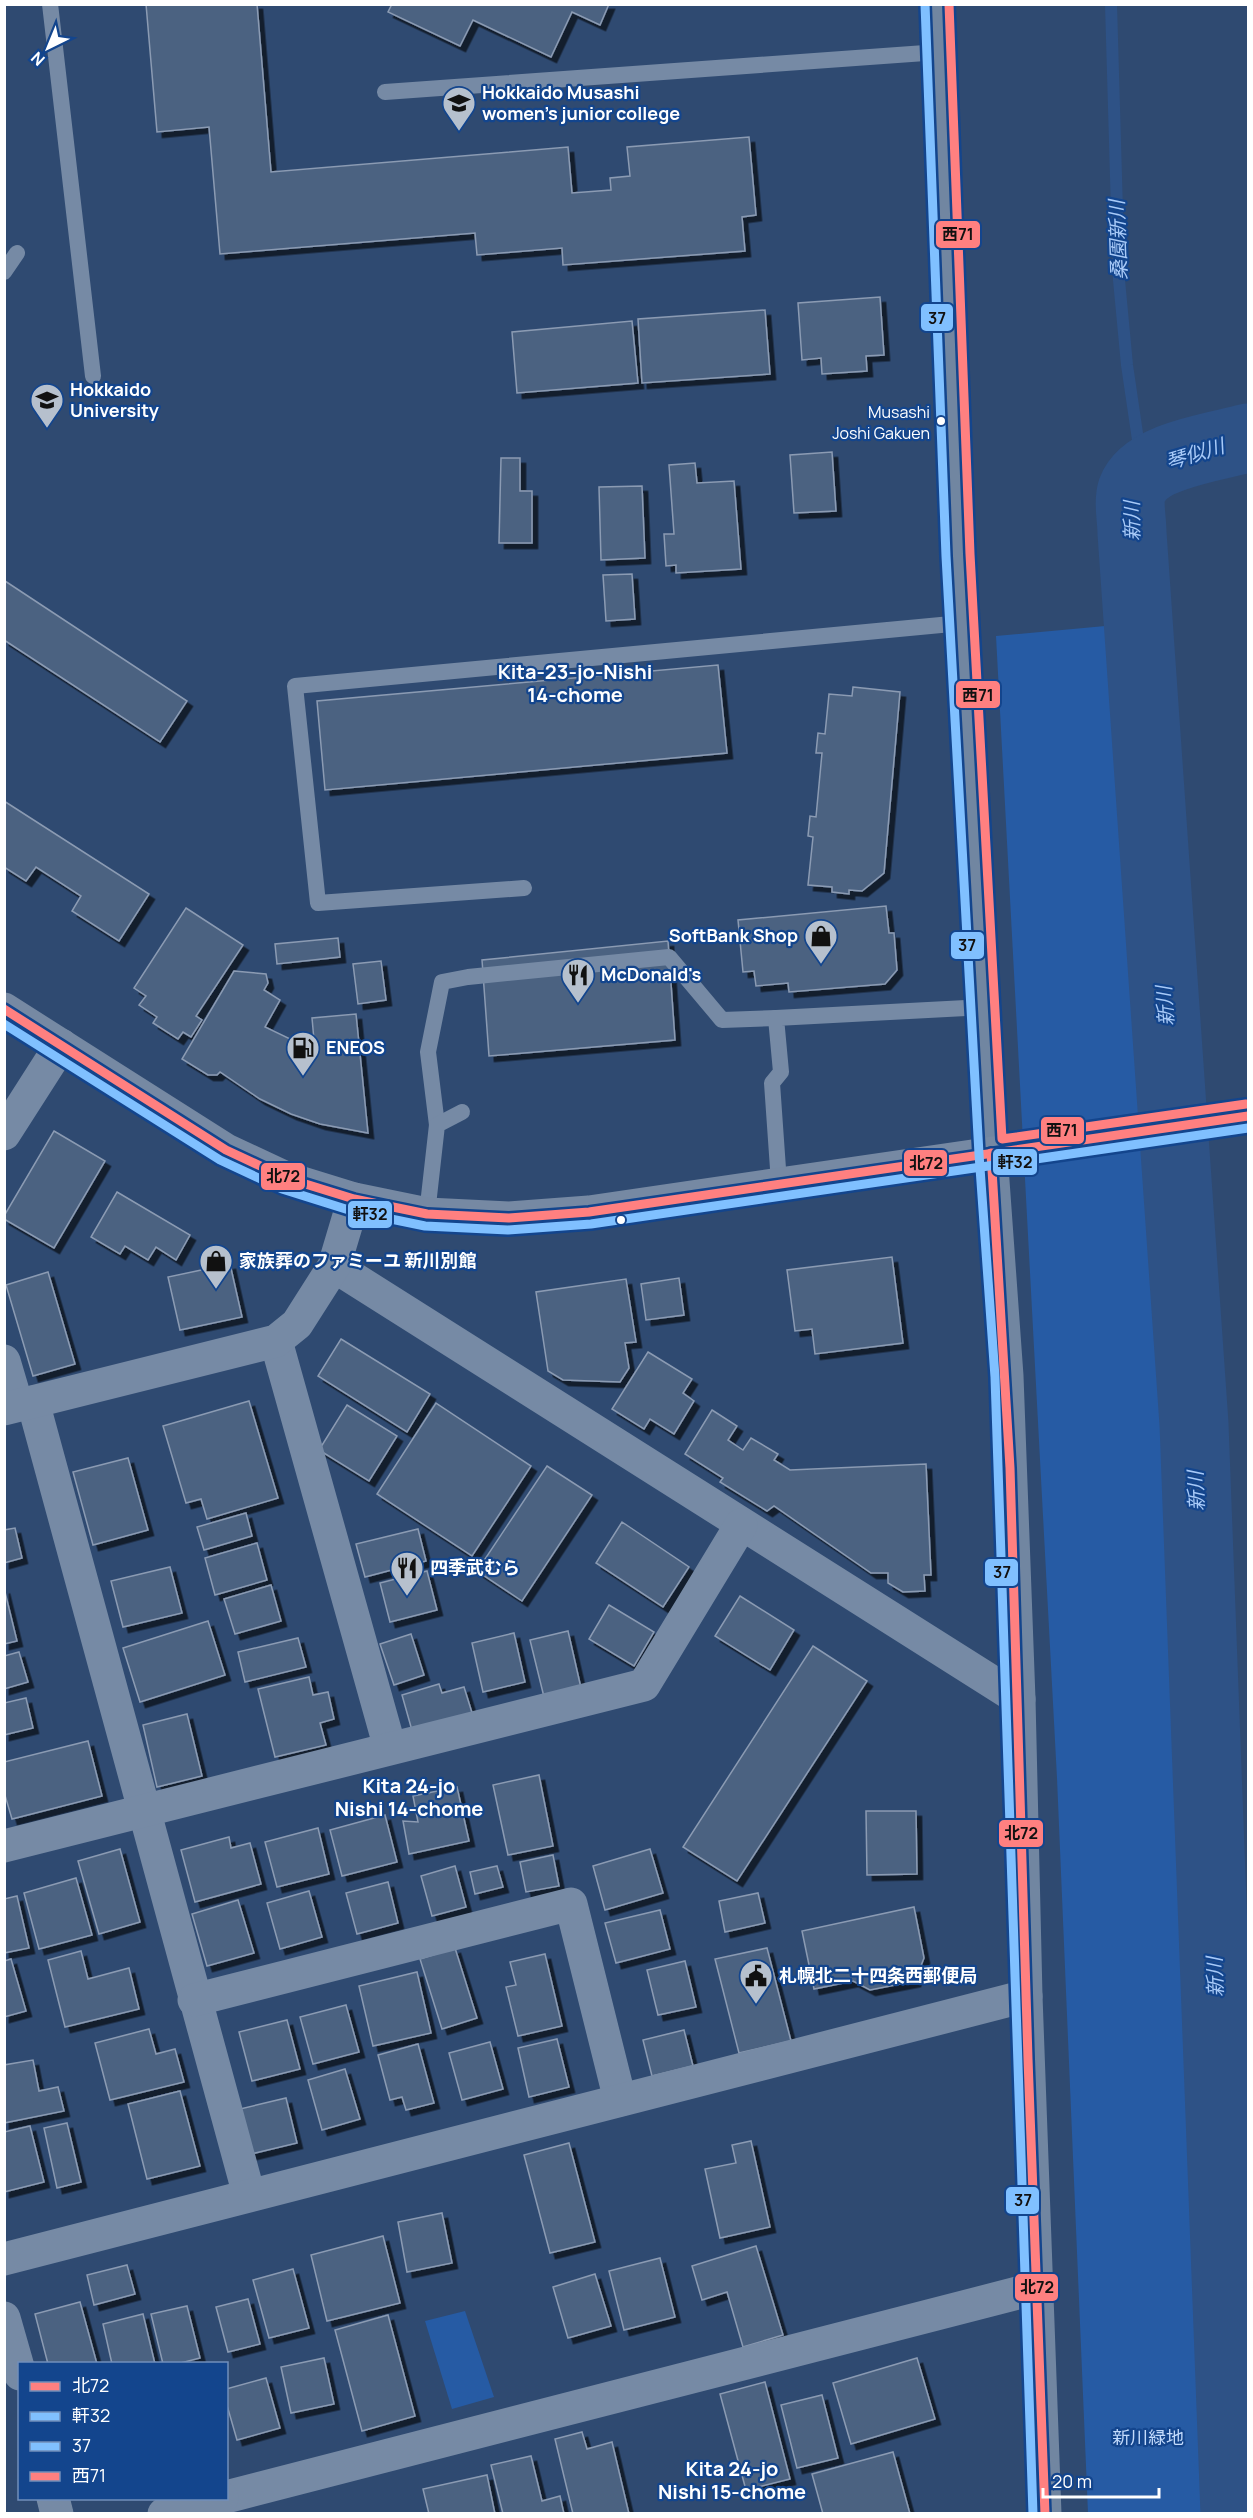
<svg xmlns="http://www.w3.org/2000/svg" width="1253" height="2518" viewBox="0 0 1253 2518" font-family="Manrope,'Noto Sans JP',sans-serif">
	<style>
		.green { fill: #265ba4 }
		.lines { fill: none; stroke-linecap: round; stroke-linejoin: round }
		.stream { stroke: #2e5286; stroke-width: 12 }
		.river { stroke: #2e5286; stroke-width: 69 }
		.building { fill: #4c6281; stroke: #8b9bb3; stroke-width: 1.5; filter: url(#shadow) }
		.lane { stroke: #768aa5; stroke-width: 16 }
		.street { stroke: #768aa5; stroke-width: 33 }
		.secondary { stroke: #7186a1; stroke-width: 33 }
		.primary { stroke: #7689a3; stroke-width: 33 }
		.bus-1-casing { stroke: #13458d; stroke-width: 14 }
		.bus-2-casing { stroke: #13458d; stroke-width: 14 }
		.bus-3-casing { stroke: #13458d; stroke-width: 14 }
		.bus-4-casing { stroke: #13458d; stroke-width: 14 }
		.bus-1 { stroke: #ff8080; stroke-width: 9 }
		.bus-2 { stroke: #80c0ff; stroke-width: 9 }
		.bus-3 { stroke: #80c0ff; stroke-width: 9 }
		.bus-4 { stroke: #ff8080; stroke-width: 9 }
		.bus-dot { fill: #fff; stroke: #13458d; stroke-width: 2 }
		.labels { text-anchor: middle; stroke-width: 4.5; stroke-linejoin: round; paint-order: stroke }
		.bus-label { font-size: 16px; fill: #fff; stroke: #13458d; text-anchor: end }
		.poi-label { font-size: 18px; font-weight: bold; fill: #fff; stroke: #13458d; text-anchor: start }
		.park-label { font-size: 18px; fill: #c3dbfc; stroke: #13458d }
		.water-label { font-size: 20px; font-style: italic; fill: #a8caf8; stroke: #13458d }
		.neighbourhood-label { font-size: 20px; font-weight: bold; fill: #fff; stroke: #13458d }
		.line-badge { stroke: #13458d; stroke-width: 2 }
		.pale-badge-label { font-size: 16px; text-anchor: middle; font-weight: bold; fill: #111 }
	</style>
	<defs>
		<filter id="shadow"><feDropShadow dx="5.5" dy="5.5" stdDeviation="0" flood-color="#0009"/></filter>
	</defs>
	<rect width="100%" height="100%" fill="#2f4a71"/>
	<g class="green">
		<path d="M1116,625L1183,1821L1216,2513H1088L1057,1778L996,636Z"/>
		<path d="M465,2311L494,2397L452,2409L425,2321Z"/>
	</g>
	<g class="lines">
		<path class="stream" d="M1111,4L1119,280L1127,365L1143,474"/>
		<path class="river" d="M1235,2514L1194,1424L1132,533C1132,520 1128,502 1132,490C1145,455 1216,447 1248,438"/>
	</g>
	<g class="building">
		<path d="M146,4H257L271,172L568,147L572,193L611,190L610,178L630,176L627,147L749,137L756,215L742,217L745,251L563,265L562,248L477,255L475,233L220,254L209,127L157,132Z"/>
		<path d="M392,4H609L600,25L572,12L551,57L473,20L460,46L388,12Z"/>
		<path d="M880,297L884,355L866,356L867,371L822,374L821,358L802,360L798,303Z"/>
		<path d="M765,310L770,374L642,383L638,319Z"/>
		<path d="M632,321L638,383L517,393L512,332Z"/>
		<path d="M832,452L836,511L794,513L790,455Z"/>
		<path d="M501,458H520V491H532V543H499Z"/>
		<path d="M695,463L697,483L734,481L741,569L676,573V565L666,566L664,534H674L669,465Z"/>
		<path d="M642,486L645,558L601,560L599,487Z"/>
		<path d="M632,574L635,619L606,621L603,575Z"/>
		<path d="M5,581L187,701L160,742L4,640Z"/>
		<path d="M718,665L727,753L325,790L317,701Z"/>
		<path d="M853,687L900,692L884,873L862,891L849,890V894L832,892V887L808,885L813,837L808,836L810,816L816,817L822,753H816L818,733L825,734L829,694L852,696Z"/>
		<path d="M4,801L149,894L119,941L72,911L81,896L36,867L26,881L4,867Z"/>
		<path d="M886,906L889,933H894L897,970L885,984L789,992L788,983L756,986L754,971L743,972L738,920Z"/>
		<path d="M186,908L243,945L196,1016L202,1020L191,1037L183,1032L178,1039L153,1023L157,1017L139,1005L146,996L134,988Z"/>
		<path d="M338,938L340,957L277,964L275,944Z"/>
		<path d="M668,941L675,1040L489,1056L482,960Z"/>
		<path d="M381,961L386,1000L358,1004L353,964Z"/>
		<path d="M234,971L266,974L268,983L264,990L280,1000L265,1027L315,1051L312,1018L356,1014L368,1133L320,1124L291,1114L260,1099L220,1072L217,1075H208L182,1059Z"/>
		<path d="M54,1131L105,1161L54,1248L4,1219V1216Z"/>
		<path d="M117,1192L190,1235L176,1260L156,1247L148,1260L125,1246L120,1254L91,1237Z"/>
		<path d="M892,1257L903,1343L815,1354L812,1329L795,1331L787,1270Z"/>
		<path d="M230,1264L242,1317L180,1330L168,1277Z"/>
		<path d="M48,1272L75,1364L33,1376L6,1285Z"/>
		<path d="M679,1278L684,1315L646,1320L641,1284Z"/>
		<path d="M626,1279L636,1342L625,1343L629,1368L620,1382L563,1380L548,1371L536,1292Z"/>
		<path d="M341,1339L430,1394L407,1432L318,1376Z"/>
		<path d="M648,1352L692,1379L683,1393L694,1401L674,1434L650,1419L644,1429L612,1409Z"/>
		<path d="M249,1401L278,1498L207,1519L201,1499L186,1503L163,1426Z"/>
		<path d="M436,1403L531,1466L472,1556L377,1494Z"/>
		<path d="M347,1405L397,1436L369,1481L319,1450Z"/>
		<path d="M712,1410L737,1426L728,1440L743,1450L751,1438L778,1454L774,1460L790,1470L926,1464L931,1575H924L925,1591L903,1592L888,1583V1573H871L774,1506L767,1511L720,1482L723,1478L685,1454Z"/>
		<path d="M128,1458L148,1530L93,1545L73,1472Z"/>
		<path d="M547,1466L592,1495L522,1601L477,1571Z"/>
		<path d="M246,1513L252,1536L204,1550L197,1527Z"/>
		<path d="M622,1522L689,1567L663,1607L596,1563Z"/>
		<path d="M15,1528L22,1558L4,1563V1530Z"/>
		<path d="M418,1529L426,1561L365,1577L356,1544Z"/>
		<path d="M257,1543L267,1580L215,1595L205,1558Z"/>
		<path d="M170,1567L182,1613L123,1627L111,1581Z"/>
		<path d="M427,1571L437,1610L390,1622L380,1583Z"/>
		<path d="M271,1585L281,1621L235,1634L224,1599Z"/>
		<path d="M4,1588L17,1641L4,1644Z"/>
		<path d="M740,1596L794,1630L770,1670L715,1636Z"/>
		<path d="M609,1605L654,1632L634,1666L589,1639Z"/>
		<path d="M208,1621L225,1675L140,1702L123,1648Z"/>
		<path d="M568,1631L581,1688L544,1697L530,1640Z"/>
		<path d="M514,1633L525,1682L483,1692L472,1643Z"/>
		<path d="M411,1634L424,1675L394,1685L380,1644Z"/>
		<path d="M298,1638L306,1667L245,1682L238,1652Z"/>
		<path d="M813,1646L867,1681L737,1881L683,1847Z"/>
		<path d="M19,1652L28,1682L4,1689V1656Z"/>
		<path d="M309,1677L313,1695L328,1692L334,1719L320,1723L326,1745L275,1757L258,1689Z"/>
		<path d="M439,1684L442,1693L464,1687L473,1716L413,1734L402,1695Z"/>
		<path d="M26,1698L33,1728L4,1735V1703Z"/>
		<path d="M187,1714L202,1776L157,1787L143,1725Z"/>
		<path d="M88,1741L102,1796L12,1819L4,1792V1762Z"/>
		<path d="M539,1775L553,1846L508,1855L493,1785Z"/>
		<path d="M457,1787L469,1841L409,1854L403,1821L418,1822L413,1796Z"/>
		<path d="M866,1811H916L917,1874L867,1875Z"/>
		<path d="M385,1815L397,1862L342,1876L330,1830Z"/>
		<path d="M318,1828L329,1874L277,1887L265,1842Z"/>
		<path d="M229,1837L231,1848L250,1843L261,1884L195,1902L181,1850Z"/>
		<path d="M120,1849L140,1922L99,1934L78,1861Z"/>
		<path d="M650,1849L663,1893L605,1910L593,1866Z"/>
		<path d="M553,1855L559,1886L526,1892L520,1862Z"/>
		<path d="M455,1866L466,1907L432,1916L421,1876Z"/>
		<path d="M497,1866L503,1887L475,1894L470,1872Z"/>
		<path d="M76,1878L92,1935L39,1949L24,1893Z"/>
		<path d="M388,1882L398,1923L357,1934L346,1893Z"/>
		<path d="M309,1891L322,1937L280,1949L267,1903Z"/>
		<path d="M758,1893L765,1923L725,1932L719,1901Z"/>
		<path d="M17,1896L29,1948L4,1953V1899Z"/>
		<path d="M238,1900L254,1953L207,1966L192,1914Z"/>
		<path d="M914,1907L924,1958L915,1981L870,1990L853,1981L814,1989L802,1931Z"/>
		<path d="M660,1910L670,1949L616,1963L605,1923Z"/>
		<path d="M455,1948L477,2018L442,2029L420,1959Z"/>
		<path d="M767,1948L791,2041L739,2053L715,1959Z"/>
		<path d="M81,1951L88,1979L129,1968L139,2009L65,2027L48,1960Z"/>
		<path d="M545,1954L562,2026L518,2036L506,1987L516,1985L510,1962Z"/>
		<path d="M11,1959L26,2011L4,2017V1961Z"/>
		<path d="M685,1961L696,2007L658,2015L647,1970Z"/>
		<path d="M417,1972L431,2033L373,2046L359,1986Z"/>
		<path d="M346,2005L359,2052L313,2064L300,2017Z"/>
		<path d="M287,2020L300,2069L252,2081L239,2032Z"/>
		<path d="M149,2029L156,2054L175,2049L184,2082L110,2100L95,2043Z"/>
		<path d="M684,2030L693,2066L652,2076L643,2040Z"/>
		<path d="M557,2039L569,2087L529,2097L518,2048Z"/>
		<path d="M490,2042L503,2089L462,2100L449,2053Z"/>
		<path d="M418,2044L434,2103L406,2110L402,2097L390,2100L378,2055Z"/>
		<path d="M33,2060L39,2091L58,2087L64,2111L4,2123V2065Z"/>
		<path d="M345,2069L360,2119L322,2130L308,2080Z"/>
		<path d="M180,2091L200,2166L147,2179L128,2104Z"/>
		<path d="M286,2098L297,2143L251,2154L240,2109Z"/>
		<path d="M67,2123L81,2182L57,2188L44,2128Z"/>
		<path d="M30,2126L44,2182L4,2192V2132Z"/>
		<path d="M751,2141L770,2227L720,2238L705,2169L736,2163L732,2145Z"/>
		<path d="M569,2143L595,2242L550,2253L524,2155Z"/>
		<path d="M442,2213L452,2263L407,2272L398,2222Z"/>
		<path d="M383,2236L400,2303L327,2321L311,2255Z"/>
		<path d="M756,2246L783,2335L743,2347L727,2292L702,2300L692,2266Z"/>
		<path d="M660,2258L675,2317L624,2330L609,2271Z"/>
		<path d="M127,2265L135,2294L94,2305L87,2275Z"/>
		<path d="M293,2269L309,2328L269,2338L253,2280Z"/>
		<path d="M595,2274L611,2326L568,2338L553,2287Z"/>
		<path d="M248,2299L260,2344L228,2352L216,2307Z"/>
		<path d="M80,2302L97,2364H48L35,2314Z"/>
		<path d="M187,2306L200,2358L177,2364H163L151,2314Z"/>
		<path d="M143,2314L155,2364H112L103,2324Z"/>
		<path d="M388,2315L415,2416L362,2431L335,2330Z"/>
		<path d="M324,2358L334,2404L291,2413L281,2367Z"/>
		<path d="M917,2358L935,2419L851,2444L833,2383Z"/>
		<path d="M266,2378L280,2428L237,2440L226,2402V2389Z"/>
		<path d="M765,2382L790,2479L746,2490L720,2394Z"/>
		<path d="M822,2395L838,2458L797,2468L781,2405Z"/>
		<path d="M582,2432L587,2449L612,2442L629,2514H573L555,2439Z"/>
		<path d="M893,2452L910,2514H823L812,2474Z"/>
		<path d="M531,2456L542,2501L560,2496L564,2514H503L491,2465Z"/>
		<path d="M487,2475L495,2514H429L423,2489Z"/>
	</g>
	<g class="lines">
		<g class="lane">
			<path d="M50,4L93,376"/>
			<path d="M385,92L939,52"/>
			<path d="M4,272L17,253"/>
			<path d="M524,888L318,903L295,686L962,623"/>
			<path d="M437,1125L428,1052L442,982L468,977L669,957L722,1020L776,1018"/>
			<path d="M779,1183L772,1083L781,1072L776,1018L985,1007"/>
			<path d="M427,1214L437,1125L462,1112"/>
		</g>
		<g class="street">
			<path d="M4,1134L61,1045"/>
			<path d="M334,1266L1019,1699"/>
			<path d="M276,1341L390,1748"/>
			<path d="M4,1361L17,1405"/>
			<path d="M33,1402L249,2195"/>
			<path d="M4,1409L276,1341L297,1324L334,1266L354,1199"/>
			<path d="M4,1846L644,1685L741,1525"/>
			<path d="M194,2000L571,1904L620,2100"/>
			<path d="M4,2259L1026,1996"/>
			<path d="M4,2318L20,2374"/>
			<path d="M226,2497L1037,2288"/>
			<path d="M53,2498L57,2514"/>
			<path d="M164,2514L222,2498"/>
		</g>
		<path class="secondary" d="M937,4L958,555L991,1153L1007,1376L1019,1699L1026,1996L1045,2514"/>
		<path class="primary" d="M4,1009L226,1150L286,1178L354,1199L427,1214L509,1218L589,1212L1248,1116"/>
		<g class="bus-1-casing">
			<g id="bus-1">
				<path d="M4,1009L226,1150L286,1178L354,1199L427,1214L509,1218L589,1212L1248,1116"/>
				<path d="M991,1153L1010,1468L1028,2059L1045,2514"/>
			</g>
		</g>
		<g class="bus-2-casing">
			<path id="bus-2" d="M4,1024L220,1160L282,1189L352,1211L425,1226L508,1230L591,1224L1248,1128"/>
		</g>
		<g class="bus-3-casing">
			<path id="bus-3" d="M925,4L946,556L979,1154L995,1377L1033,2514"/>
		</g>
		<g class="bus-4-casing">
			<path id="bus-4" d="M949,4L970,554L1002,1139L1246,1104"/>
		</g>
		<use href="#bus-1" class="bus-1"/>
		<use href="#bus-2" class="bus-2"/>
		<use href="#bus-3" class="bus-3"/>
		<use href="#bus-4" class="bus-4"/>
	</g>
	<defs>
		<g id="university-pin" transform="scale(1.725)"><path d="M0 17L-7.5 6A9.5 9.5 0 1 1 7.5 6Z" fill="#b6c0cd" stroke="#13458d"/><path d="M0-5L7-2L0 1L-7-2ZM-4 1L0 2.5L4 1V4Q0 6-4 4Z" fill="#111"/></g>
		<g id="shop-pin" transform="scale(1.725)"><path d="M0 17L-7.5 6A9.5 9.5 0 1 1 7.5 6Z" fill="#b6c0cd" stroke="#13458d"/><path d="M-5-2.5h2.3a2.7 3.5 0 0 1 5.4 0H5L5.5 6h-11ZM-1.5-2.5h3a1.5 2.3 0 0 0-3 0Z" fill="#111"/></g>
		<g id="restaurant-pin" transform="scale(1.725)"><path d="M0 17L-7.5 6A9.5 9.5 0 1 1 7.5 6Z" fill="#b6c0cd" stroke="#13458d"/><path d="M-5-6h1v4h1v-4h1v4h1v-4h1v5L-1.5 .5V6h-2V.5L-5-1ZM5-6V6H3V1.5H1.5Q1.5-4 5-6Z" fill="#111"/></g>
		<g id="fuel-pin" transform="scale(1.725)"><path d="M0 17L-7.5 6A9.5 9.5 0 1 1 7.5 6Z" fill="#b6c0cd" stroke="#13458d"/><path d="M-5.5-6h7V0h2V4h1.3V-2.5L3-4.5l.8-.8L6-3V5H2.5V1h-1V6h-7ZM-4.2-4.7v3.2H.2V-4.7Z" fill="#111"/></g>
		<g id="civic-pin" transform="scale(1.725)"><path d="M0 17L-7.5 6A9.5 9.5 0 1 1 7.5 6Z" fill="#b6c0cd" stroke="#13458d"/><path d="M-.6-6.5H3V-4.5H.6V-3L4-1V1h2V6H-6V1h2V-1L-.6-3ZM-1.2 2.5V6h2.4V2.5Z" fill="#111"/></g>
	</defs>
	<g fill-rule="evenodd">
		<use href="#university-pin" x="459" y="103"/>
		<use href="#university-pin" x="47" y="400"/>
		<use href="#shop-pin" x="821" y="936"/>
		<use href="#restaurant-pin" x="578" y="975"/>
		<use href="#fuel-pin" x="303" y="1048"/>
		<use href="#shop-pin" x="216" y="1261"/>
		<use href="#restaurant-pin" x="407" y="1568"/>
		<use href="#civic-pin" x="756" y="1976"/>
	</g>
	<g class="bus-dot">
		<circle cx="941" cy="421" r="5"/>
		<circle cx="621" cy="1220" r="5"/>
	</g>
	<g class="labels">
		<g class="bus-label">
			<text x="930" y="418">Musashi<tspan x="930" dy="21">Joshi Gakuen</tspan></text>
		</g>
		<g class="poi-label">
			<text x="482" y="99">Hokkaido Musashi<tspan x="482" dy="21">women's junior college</tspan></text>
			<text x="70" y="396">Hokkaido<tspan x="70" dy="21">University</tspan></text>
			<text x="798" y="942" text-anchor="end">SoftBank Shop</text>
			<text x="601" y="981">McDonald's</text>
			<text x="326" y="1054">ENEOS</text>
			<text x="239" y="1267">家族葬のファミーユ 新川別館</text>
			<text x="430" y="1574">四季武むら</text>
			<text x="779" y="1982">札幌北二十四条西郵便局</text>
		</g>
		<g class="park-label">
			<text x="1148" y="2444">新川緑地</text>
		</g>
		<g class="water-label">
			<text transform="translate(1118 240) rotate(-92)" y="7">桑園新川</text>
			<text transform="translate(1195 454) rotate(-17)" y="7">琴似川</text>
			<text transform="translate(1132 521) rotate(-91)" y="7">新川</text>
			<text transform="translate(1165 1006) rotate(-94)" y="7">新川</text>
			<text transform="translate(1196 1491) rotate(-92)" y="7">新川</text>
			<text transform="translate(1215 1977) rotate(-92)" y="7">新川</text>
		</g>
		<g class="neighbourhood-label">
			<text x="575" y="679">Kita-23-jo-Nishi<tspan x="575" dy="23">14-chome</tspan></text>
			<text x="409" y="1793">Kita 24-jo<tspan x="409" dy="23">Nishi 14-chome</tspan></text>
			<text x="732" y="2476">Kita 24-jo<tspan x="732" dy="23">Nishi 15-chome</tspan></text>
		</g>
	</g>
	<g class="line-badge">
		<rect x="935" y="220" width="46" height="29" rx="6" fill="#ff8080"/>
		<rect x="920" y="303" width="34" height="29" rx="6" fill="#80c0ff"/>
		<rect x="955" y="680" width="46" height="29" rx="6" fill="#ff8080"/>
		<rect x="950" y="931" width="35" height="29" rx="6" fill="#80c0ff"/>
		<rect x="1040" y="1116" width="45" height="29" rx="6" fill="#ff8080"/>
		<rect x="992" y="1148" width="46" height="28" rx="6" fill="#80c0ff"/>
		<rect x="903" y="1149" width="45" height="28" rx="6" fill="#ff8080"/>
		<rect x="260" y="1162" width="46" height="29" rx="6" fill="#ff8080"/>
		<rect x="347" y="1200" width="46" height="29" rx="6" fill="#80c0ff"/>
		<rect x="984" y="1558" width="35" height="29" rx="6" fill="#80c0ff"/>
		<rect x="998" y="1819" width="46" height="29" rx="6" fill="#ff8080"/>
		<rect x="1005" y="2186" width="35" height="29" rx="6" fill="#80c0ff"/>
		<rect x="1014" y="2273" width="45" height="29" rx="6" fill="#ff8080"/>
	</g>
	<g class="pale-badge-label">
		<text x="958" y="240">西71</text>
		<text x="937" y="324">37</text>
		<text x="978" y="701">西71</text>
		<text x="967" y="951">37</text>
		<text x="1062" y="1136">西71</text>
		<text x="1015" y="1168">軒32</text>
		<text x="926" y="1169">北72</text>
		<text x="283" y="1182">北72</text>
		<text x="370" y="1220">軒32</text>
		<text x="1002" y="1578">37</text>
		<text x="1021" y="1839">北72</text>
		<text x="1023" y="2206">37</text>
		<text x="1037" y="2293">北72</text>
	</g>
	<rect width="1253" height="2518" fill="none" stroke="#ffffff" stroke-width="12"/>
	<rect x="18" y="2362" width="210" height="138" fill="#13458d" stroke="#718fbb" stroke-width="1.5"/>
	<rect x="30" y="2382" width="30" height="9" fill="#ff8080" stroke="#718fbb" stroke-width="1.5"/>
	<text x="72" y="2392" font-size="18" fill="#ffffff">北72</text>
	<rect x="30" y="2412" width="30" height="9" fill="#80c0ff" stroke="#718fbb" stroke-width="1.5"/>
	<text x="72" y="2422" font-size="18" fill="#ffffff">軒32</text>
	<rect x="30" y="2442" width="30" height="9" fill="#80c0ff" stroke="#718fbb" stroke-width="1.5"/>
	<text x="72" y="2452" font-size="18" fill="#ffffff">37</text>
	<rect x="30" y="2472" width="30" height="9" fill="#ff8080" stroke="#718fbb" stroke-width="1.5"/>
	<text x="72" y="2482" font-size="18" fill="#ffffff">西71</text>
	<g transform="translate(48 48) rotate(223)" stroke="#13458d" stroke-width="4.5" paint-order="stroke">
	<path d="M0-4.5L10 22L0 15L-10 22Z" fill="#ffffff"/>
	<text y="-9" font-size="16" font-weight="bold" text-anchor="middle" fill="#ffffff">N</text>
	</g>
	<path d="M1043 2488v9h116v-9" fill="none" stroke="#ffffff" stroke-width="3"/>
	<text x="1052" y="2488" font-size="18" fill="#ffffff" stroke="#13458d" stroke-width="4.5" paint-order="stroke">20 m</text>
</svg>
